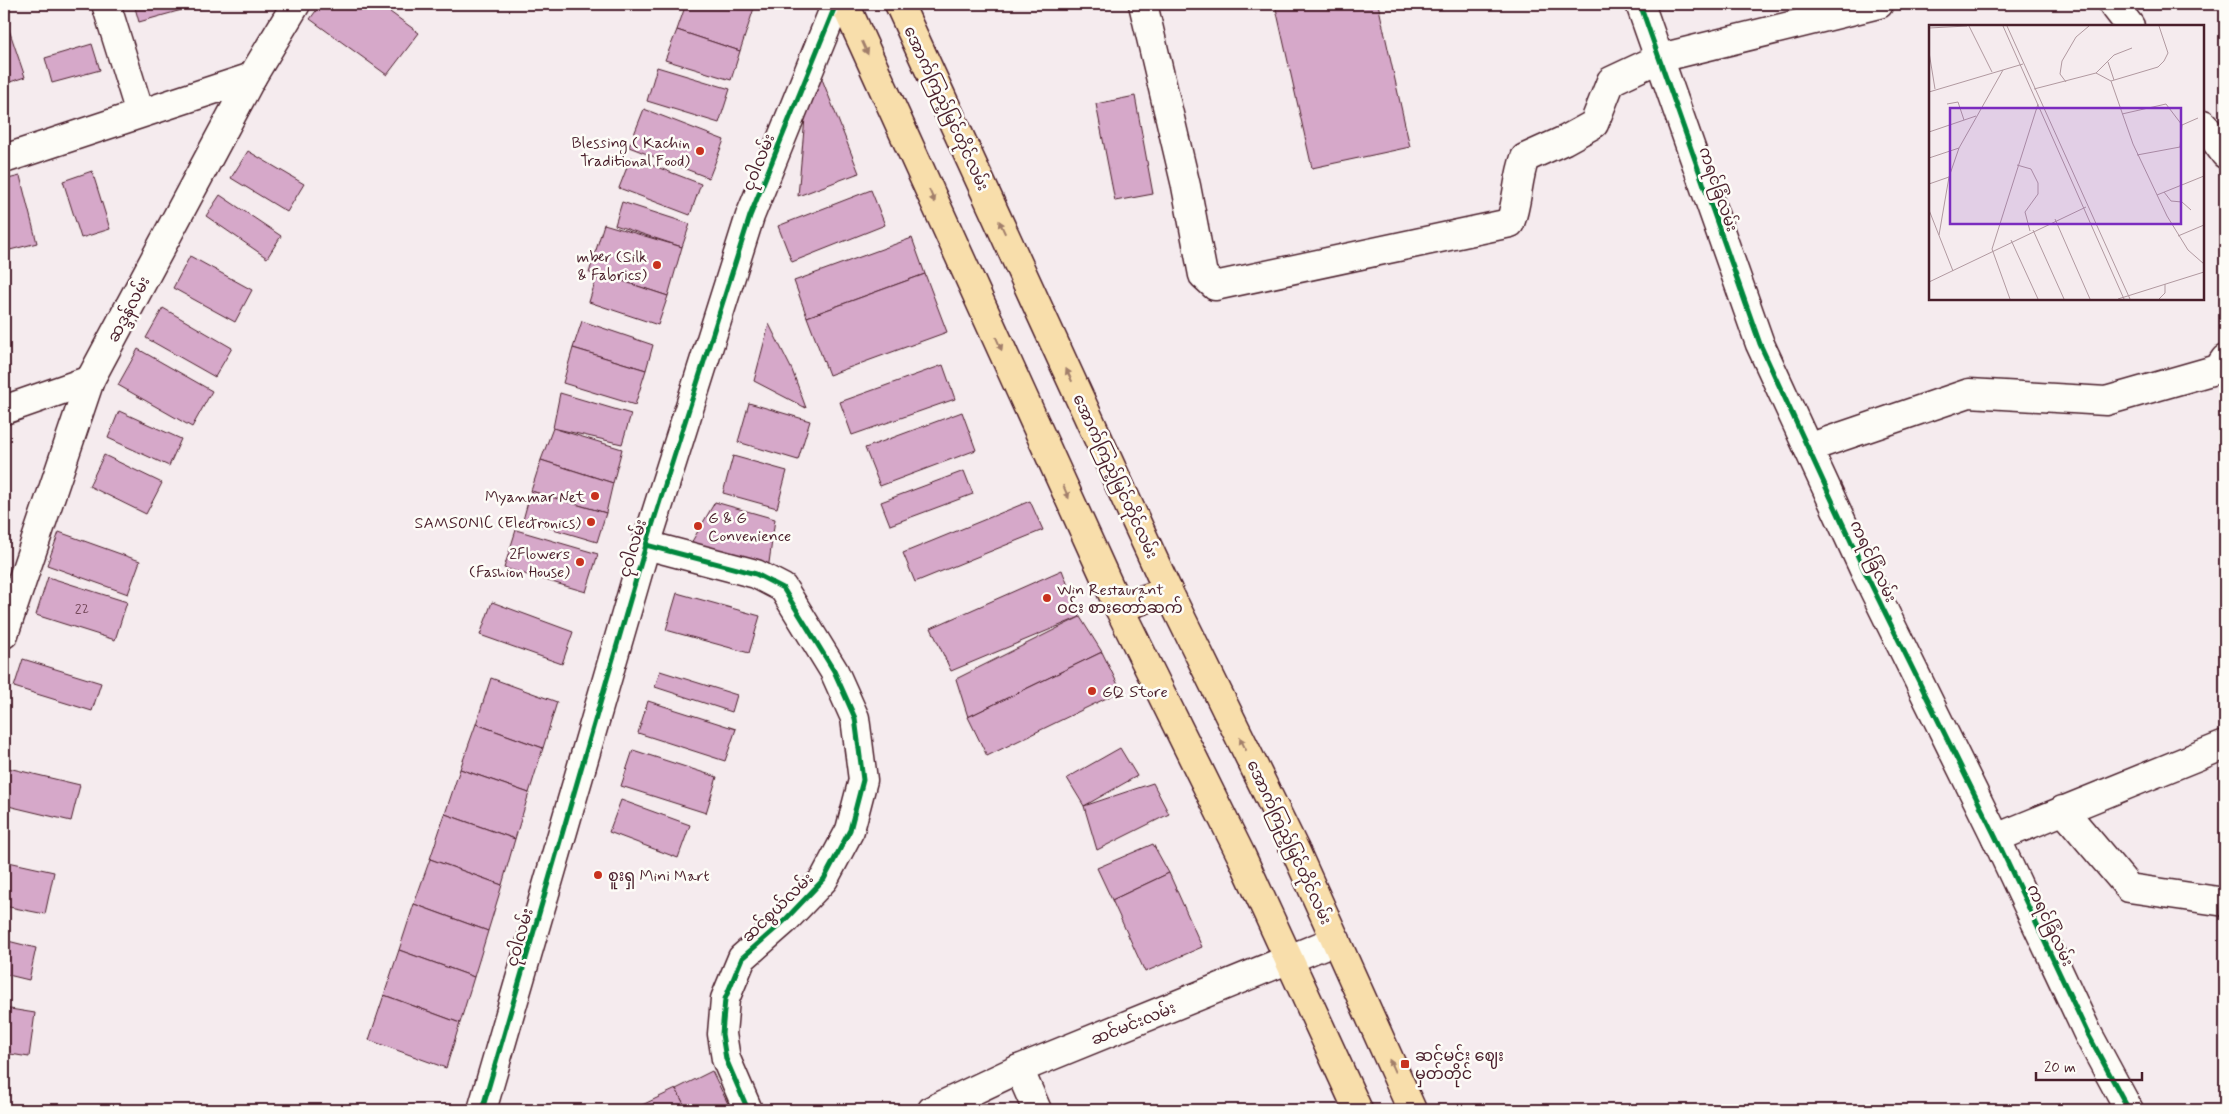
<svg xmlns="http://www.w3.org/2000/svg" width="2229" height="1114" viewBox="0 0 2229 1114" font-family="Mynerve,'Noto Sans Myanmar',sans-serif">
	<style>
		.building { fill: #d6a8c9; stroke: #4a1f2b }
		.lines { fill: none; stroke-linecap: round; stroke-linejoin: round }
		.minor-casing { stroke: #4a1f2b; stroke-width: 31 }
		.major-casing { stroke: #4a1f2b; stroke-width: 31 }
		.minor { stroke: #fdfcf7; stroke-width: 28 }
		.major { stroke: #f8deab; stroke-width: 28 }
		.cycleway-casing { stroke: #fdfcf7; stroke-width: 8 }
		.cycleway { stroke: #00873e; stroke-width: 5 }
		.oneway { fill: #a17e6b }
		.poi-dot { fill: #c8321e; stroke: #fdfcf7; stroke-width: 2 }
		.labels { text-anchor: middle; stroke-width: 5; stroke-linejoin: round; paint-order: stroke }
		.number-label { font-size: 14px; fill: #6d4152 }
		.street-label { font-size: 16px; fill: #4a1f2b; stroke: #fdfcf7 }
		.poi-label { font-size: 16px; fill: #4a1f2b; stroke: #fdfcf7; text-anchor: end }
		.inset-road { fill: none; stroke: #b199a0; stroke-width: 1 }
		.view { fill: #7b2cbf; fill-opacity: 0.15; stroke: #7b2cbf; stroke-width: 2.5 }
		.inset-edge { fill: none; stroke: #4a1f2b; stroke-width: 2.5 }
	</style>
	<rect width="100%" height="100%" fill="#f5ebee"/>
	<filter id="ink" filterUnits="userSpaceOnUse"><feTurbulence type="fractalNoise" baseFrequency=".02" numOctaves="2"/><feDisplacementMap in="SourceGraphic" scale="10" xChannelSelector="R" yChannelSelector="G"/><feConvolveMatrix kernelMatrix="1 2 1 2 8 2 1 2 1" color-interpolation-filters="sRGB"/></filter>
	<g filter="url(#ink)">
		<g class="building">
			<path d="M134,4H184L185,9L139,22Z"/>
			<path d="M321,4H379L419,33L387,75L310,19Z"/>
			<path d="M686,4H741L754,8L740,51L677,30Z"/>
			<path d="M1275,4H1378L1410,147L1312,168Z"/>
			<path d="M4,15L25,77L4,84Z"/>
			<path d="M677,30L740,51L731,80L665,60Z"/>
			<path d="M92,44L100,70L52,83L45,58Z"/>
			<path d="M811,51L859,173L798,196Z"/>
			<path d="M657,67L730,89L719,123L647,101Z"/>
			<path d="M1135,96L1153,194L1115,201L1096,104Z"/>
			<path d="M644,109L724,140L709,178L629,147Z"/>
			<path d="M248,151L304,184L287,212L231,178Z"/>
			<path d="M631,157L701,184L690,215L619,188Z"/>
			<path d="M92,171L110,229L81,238L63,181Z"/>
			<path d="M20,176L37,243L10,250L4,226V180Z"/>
			<path d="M871,190L885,225L792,262L778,226Z"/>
			<path d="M220,195L281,236L267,258L206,216Z"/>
			<path d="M622,202L690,224L682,247L615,225Z"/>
			<path d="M604,224L682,247L668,296L598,273H589Z"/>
			<path d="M912,238L925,274L807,317L794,281Z"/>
			<path d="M190,256L252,290L235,322L173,288Z"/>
			<path d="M598,273L668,296L658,325L589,302Z"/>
			<path d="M925,274L947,332L829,375L807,317Z"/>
			<path d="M163,308L232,348L215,377L146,338Z"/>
			<path d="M582,321L653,345L646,370L573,348Z"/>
			<path d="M769,324L792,370L806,408L754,381Z"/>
			<path d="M573,348L646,370L635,405L563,383Z"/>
			<path d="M138,349L212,391L192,427L118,385Z"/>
			<path d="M943,365L955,399L852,435L840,402Z"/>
			<path d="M560,393L631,414L622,444L553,428Z"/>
			<path d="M749,403L810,421L798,460L738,442Z"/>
			<path d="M119,411L181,439L169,466L108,438Z"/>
			<path d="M962,412L976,450L880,486L865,448Z"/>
			<path d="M553,428L622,449L613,483L541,460Z"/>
			<path d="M104,455L162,483L146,514L89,486Z"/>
			<path d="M733,456L787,471L777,508L723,493Z"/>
			<path d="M541,460L613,483L606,513L531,491Z"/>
			<path d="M964,471L973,494L890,525L881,502Z"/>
			<path d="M531,491L606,513L597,542L523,520Z"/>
			<path d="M1030,501L1043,530L915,582L903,553Z"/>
			<path d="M715,502L775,519L768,570L687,550Z"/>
			<path d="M516,530L598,554L586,592L504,568Z"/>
			<path d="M59,532L140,561L128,594L47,565Z"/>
			<path d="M1062,570L1080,617L951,671L931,628Z"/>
			<path d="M48,577L127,602L115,640L36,615Z"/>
			<path d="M677,593L760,616L749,653L666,630Z"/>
			<path d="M492,602L573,632L562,664L480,635Z"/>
			<path d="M1080,617L1102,652L968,717L956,679Z"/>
			<path d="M1102,652L1121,691L987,756L968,717Z"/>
			<path d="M23,659L101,683L92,711L14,687Z"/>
			<path d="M660,671L737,695L732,712L655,687Z"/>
			<path d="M491,678L557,702L543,748L476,724Z"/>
			<path d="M648,701L736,729L725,761L638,733Z"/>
			<path d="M476,724L543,748L529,793L460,769Z"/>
			<path d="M1120,748L1137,776L1084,806L1067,778Z"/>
			<path d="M633,750L717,777L706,813L621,786Z"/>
			<path d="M4,767L80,785L71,821L4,805Z"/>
			<path d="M460,769L529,793L515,839L445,814Z"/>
			<path d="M1153,783L1169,814L1097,850L1084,806Z"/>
			<path d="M621,800L690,825L678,858L609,832Z"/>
			<path d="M445,814L515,839L502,885L430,859Z"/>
			<path d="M1153,844L1169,873L1112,900L1097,868Z"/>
			<path d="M430,859L502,885L488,931L414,904Z"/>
			<path d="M4,861L54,872L45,914L4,906Z"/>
			<path d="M1169,873L1202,947L1145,972L1112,900Z"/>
			<path d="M414,904L488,931L474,977L399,950Z"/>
			<path d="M4,940L36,948L29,980L4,974Z"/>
			<path d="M399,950L474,977L460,1023L384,995Z"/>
			<path d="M384,995L460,1023L446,1068L369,1040Z"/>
			<path d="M4,1008L35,1013L29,1057L4,1053Z"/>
			<path d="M712,1071L731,1110H687L676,1089Z"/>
			<path d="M676,1089L687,1110H642L640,1106Z"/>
		</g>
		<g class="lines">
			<g class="minor-casing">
				<g id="minor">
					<path d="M106,4L140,113"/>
					<path d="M1143,4L1186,186L1203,275L1215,286L1510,223C1518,202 1517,179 1525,158L1565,140L1594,124L1611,81L1660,58L1879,4"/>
					<path d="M1640,4L1760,344L1865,572L1996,838L2088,1034L2129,1110"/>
					<path d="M2113,4L2130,26"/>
					<path d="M2203,124L2225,154"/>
					<path d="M4,159L252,77"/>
					<path d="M4,410L90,380"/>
					<path d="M1808,448L1969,393L2106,401L2218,369L2225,359"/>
					<path d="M646,545L756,574L783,588L834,671L855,718L863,780L850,830L824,879L784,921L742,958L725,999L722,1034L726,1059L748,1110"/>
					<path d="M4,634L90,380L252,77L296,4"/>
					<path d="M2063,810L2129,888L2225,902"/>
					<path d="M1996,838L2225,745"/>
					<path d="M1019,1069L1037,1110"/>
					<path d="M482,1110L646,545L750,216L836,4"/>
					<path d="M932,1110L1019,1069L1336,940"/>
				</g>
			</g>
			<g class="major-casing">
				<g id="major">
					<path d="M845,4L1119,608L1241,855L1358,1110"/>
					<path d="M899,4L1168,591L1296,852L1412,1110"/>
					<path d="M1119,608L1168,591"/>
				</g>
			</g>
			<use href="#minor" class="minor"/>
			<use href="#major" class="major"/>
			<g class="cycleway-casing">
				<g id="cycleway">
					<path d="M1640,4L1760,344L1865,572L1996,838L2088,1034L2129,1110"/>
					<path d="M646,545L756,574L783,588L834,671L855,718L863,780L850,830L824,879L784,921L742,958L725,999L722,1034L726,1059L748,1110"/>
					<path d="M482,1110L646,545L750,216L836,4"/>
				</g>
			</g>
			<use href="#cycleway" class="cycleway"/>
		</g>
		<defs><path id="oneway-solid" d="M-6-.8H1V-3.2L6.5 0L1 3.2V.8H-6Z" transform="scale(1.25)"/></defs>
		<g class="oneway">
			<use href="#oneway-solid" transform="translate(865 48) rotate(66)"/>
			<use href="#oneway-solid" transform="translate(932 196) rotate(66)"/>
			<use href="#oneway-solid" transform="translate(1002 227) rotate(-115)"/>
			<use href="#oneway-solid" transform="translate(999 344) rotate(66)"/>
			<use href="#oneway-solid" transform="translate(1069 375) rotate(-115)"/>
			<use href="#oneway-solid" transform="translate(1066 492) rotate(66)"/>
			<use href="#oneway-solid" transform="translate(1243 744) rotate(-116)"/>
			<use href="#oneway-solid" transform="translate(1392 1066) rotate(-114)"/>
		</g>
	</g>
	<g class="poi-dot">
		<circle cx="700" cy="151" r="5"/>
		<circle cx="657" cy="265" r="5"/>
		<circle cx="595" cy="496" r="5"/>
		<circle cx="591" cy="522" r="5"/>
		<circle cx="698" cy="526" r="5"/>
		<circle cx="580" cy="562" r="5"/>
		<circle cx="1047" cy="598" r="5"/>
		<circle cx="1092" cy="691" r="5"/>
		<circle cx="598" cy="875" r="5"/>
		<rect x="1400" y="1059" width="10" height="10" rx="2.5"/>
	</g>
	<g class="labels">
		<g class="number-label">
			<text x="82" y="613">22</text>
		</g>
		<g class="street-label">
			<text transform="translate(947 108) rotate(65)" y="6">အောက်ကြည့်မြင်တိုင်လမ်း</text>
			<text transform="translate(758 162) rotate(-68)" y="6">ငုဝါလမ်း</text>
			<text transform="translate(1719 189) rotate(71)" y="6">ကရင်ခြံလမ်း</text>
			<text transform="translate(128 309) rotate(-62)" y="6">ဆဒ္ဒန်လမ်း</text>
			<text transform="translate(1116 476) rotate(65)" y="6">အောက်ကြည့်မြင်တိုင်လမ်း</text>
			<text transform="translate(632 548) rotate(-73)" y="6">ငုဝါလမ်း</text>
			<text transform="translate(1874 561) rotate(65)" y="6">ကရင်ခြံလမ်း</text>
			<text transform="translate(1290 842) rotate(65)" y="6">အောက်ကြည့်မြင်တိုင်လမ်း</text>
			<text transform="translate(777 907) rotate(-44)" y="6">ဆင်စွယ်လမ်း</text>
			<text transform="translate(2051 925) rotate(65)" y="6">ကရင်ခြံလမ်း</text>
			<text transform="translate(519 937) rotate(-74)" y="6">ငုဝါလမ်း</text>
			<text transform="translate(1133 1023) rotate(-22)" y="6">ဆင်မင်းလမ်း</text>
		</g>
		<g class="poi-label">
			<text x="690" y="148">Blessing ( Kachin<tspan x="690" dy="18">Traditional Food)</tspan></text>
			<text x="647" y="262">mber (Silk<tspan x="647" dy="18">&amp; Fabrics)</tspan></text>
			<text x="585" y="502">Myanmar Net</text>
			<text x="708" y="523" text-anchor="start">G &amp; G<tspan x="708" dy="18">Convenience</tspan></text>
			<text x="581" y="528">SAMSONIC (Electronics)</text>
			<text x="570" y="559">2Flowers<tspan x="570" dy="18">(Fashion House)</tspan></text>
			<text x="1057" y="595" text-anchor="start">Win Restaurant<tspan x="1057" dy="18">ဝင်း စားတော်ဆက်</tspan></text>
			<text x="1102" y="697" text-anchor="start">GQ Store</text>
			<text x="608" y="881" text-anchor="start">စူးရှ Mini Mart</text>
			<text x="1415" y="1061" text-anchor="start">ဆင်မင်း ဈေး<tspan x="1415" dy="18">မှတ်တိုင်</tspan></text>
		</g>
	</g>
	<g transform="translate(1929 25)">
		<rect width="275" height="275" fill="#f5ebee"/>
		<path class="inset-road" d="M40,1L63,47M74,1L195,274M78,1L201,274M0,3L38,1M0,27L6,64M179,37L185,55M167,48L182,56L204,119L238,191L259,225L275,239M182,56L229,42L235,36L239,28L230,1M137,57L131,49L133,36L147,12L160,1M105,64L167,48L185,30L203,23M0,67L94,39M18,79L29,77L35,95M193,89L237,79L253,100L251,122L208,130M253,100L269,93M0,107L47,91M0,133L30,123M88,140L102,144L109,158V169L96,187L101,206M0,159L20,152M235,167L242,176L253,177L262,185M228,170L275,151M0,185L24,246M126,194L161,274M104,205L135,274M10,210L20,152L30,123L74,45M249,211L275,200M82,215L109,274M0,257L157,182M81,274L63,224L109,79M189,274L275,247M230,274L236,268V259"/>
		<path class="view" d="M21,83H252V199H21Z"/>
		<rect width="275" height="275" class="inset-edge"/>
	</g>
	<rect width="2229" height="1114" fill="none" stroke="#fdfcf7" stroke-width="20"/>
	<rect x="10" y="10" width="2209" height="1094" fill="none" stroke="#4a1f2b" stroke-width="2" filter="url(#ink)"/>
	<path d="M2036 1072v8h106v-8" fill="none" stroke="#4a1f2b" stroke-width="2.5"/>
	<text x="2044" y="1072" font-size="15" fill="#4a1f2b" stroke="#fdfcf7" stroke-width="4" paint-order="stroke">20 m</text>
</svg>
